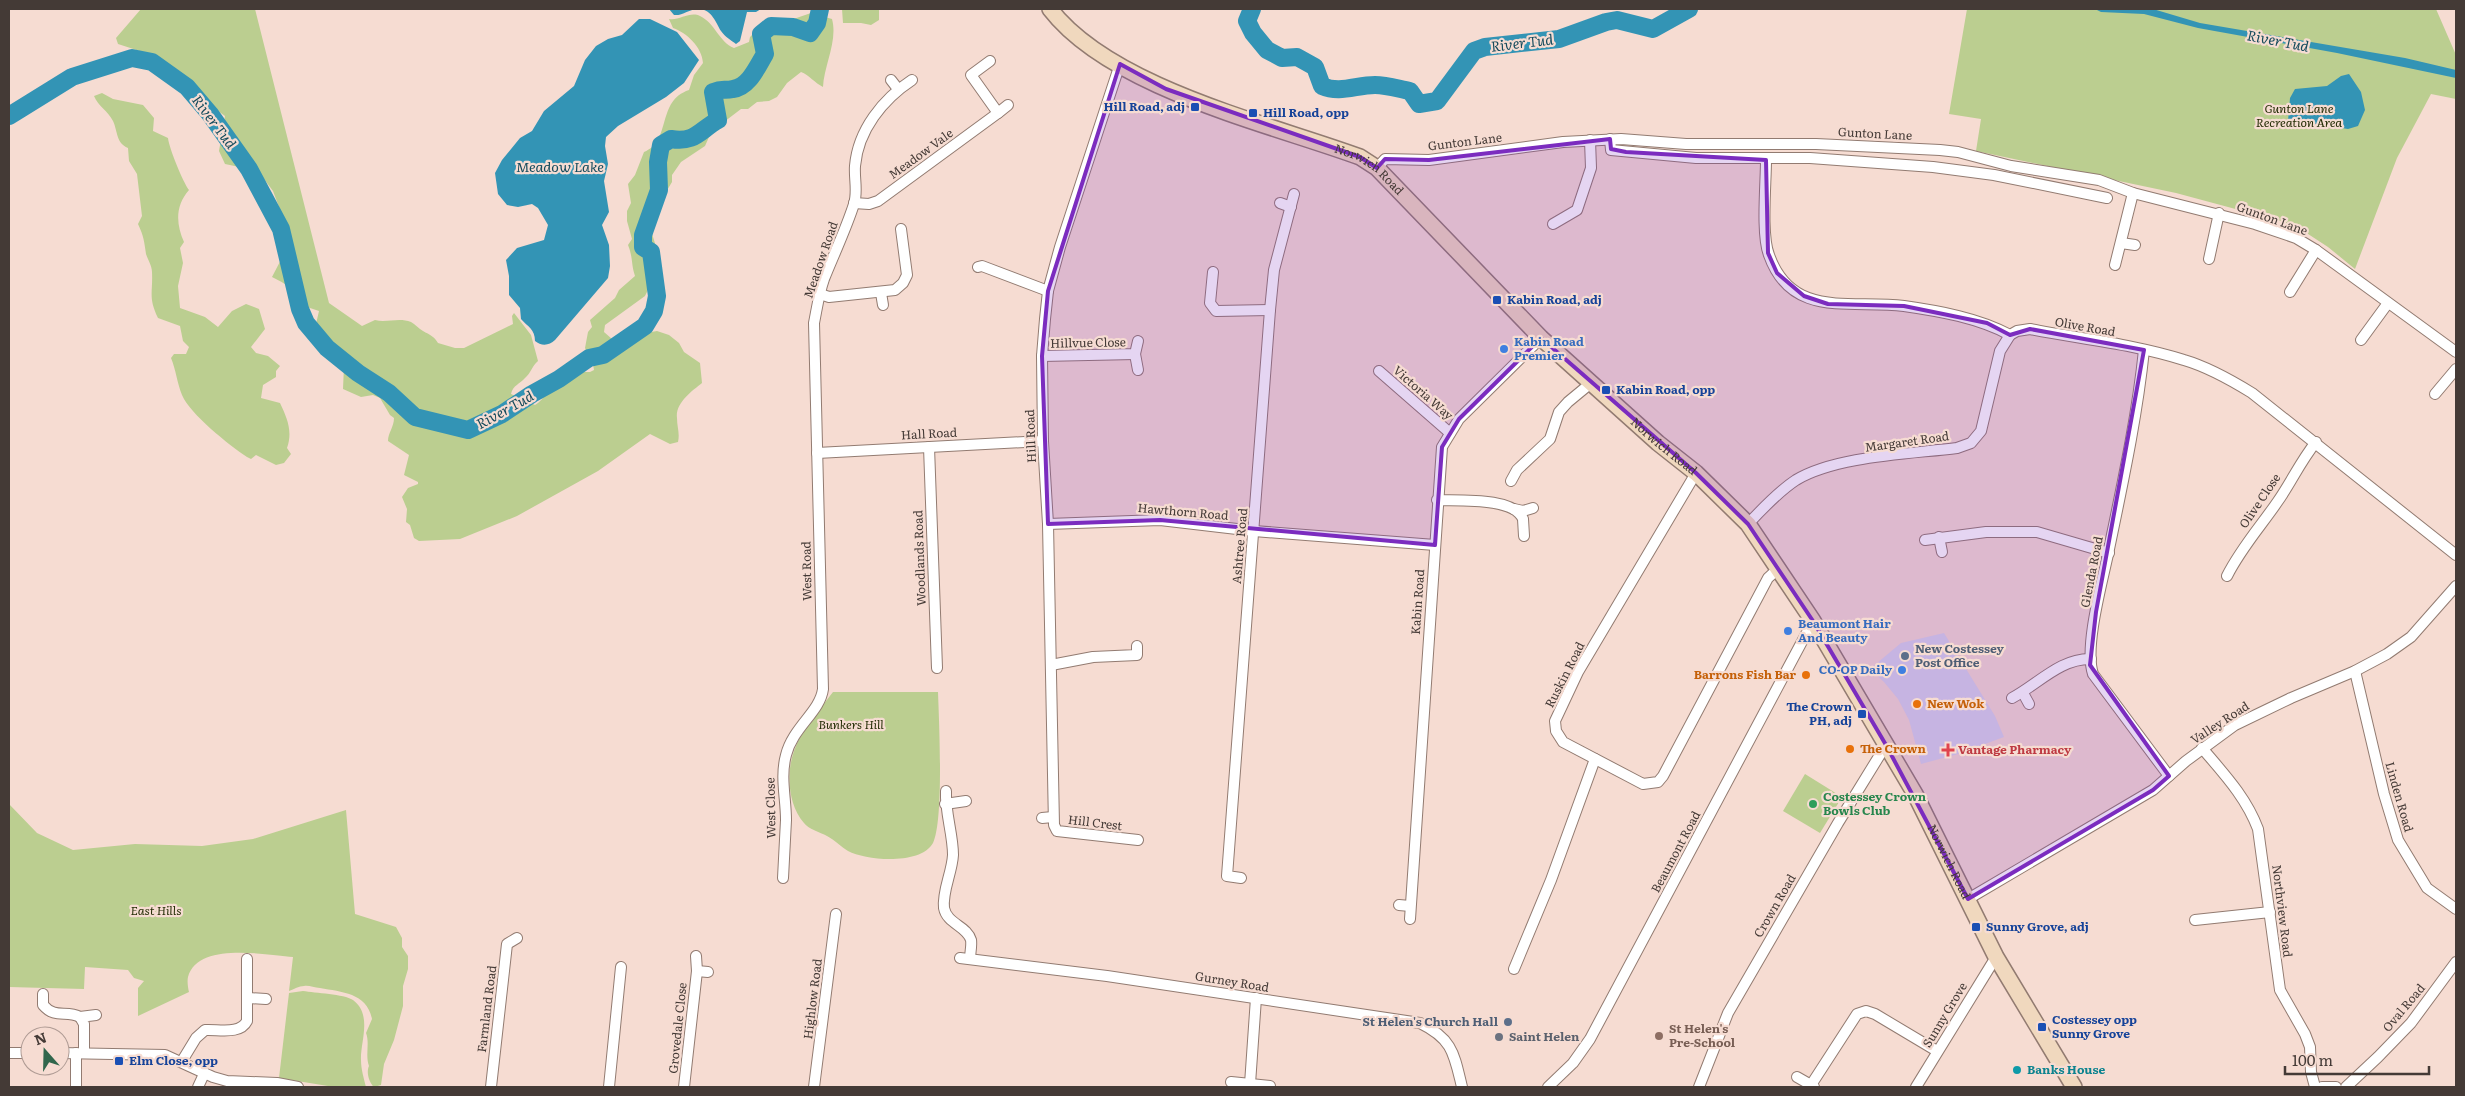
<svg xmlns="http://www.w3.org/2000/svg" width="2465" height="1096" viewBox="0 0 2465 1096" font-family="Literata,serif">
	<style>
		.commercial { fill: #d9d6eb }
		.green { fill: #bbce90 }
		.water { fill: #3394b5 }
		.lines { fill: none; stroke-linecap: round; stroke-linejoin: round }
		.river { stroke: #3394b5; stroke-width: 18 }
		.street-casing { stroke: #927b71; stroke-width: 12 }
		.secondary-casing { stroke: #927b71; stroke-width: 18 }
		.street { stroke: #fff; stroke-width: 10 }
		.secondary { stroke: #f0d8be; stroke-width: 15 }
		.marked { fill: #7b2cbf; fill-opacity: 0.2; stroke: #7b2cbf; stroke-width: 4; stroke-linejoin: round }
		.transit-dot { fill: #1a4fb4; stroke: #f6dcd2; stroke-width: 2 }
		.shop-dot { fill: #3f7fe0; stroke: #f6dcd2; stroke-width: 2 }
		.service-dot { fill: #5c6f8a; stroke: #f6dcd2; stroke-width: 2 }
		.food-dot { fill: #e8710a; stroke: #f6dcd2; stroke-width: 2 }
		.health-dot { fill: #e0444e; stroke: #f6dcd2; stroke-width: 2 }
		.leisure-dot { fill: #2e9e5b; stroke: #f6dcd2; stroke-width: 2 }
		.education-dot { fill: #8d6e63; stroke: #f6dcd2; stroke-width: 2 }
		.worship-dot { fill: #6b7280; stroke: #f6dcd2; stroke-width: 2 }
		.culture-dot { fill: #0f9aa8; stroke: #f6dcd2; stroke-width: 2 }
		.labels { text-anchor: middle; stroke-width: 4.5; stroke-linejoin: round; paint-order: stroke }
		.transit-label { font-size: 12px; font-weight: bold; fill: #164399; stroke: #f6dcd2; text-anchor: start }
		.park-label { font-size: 12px; font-style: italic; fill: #242d05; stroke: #f6dcd2 }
		.street-label { font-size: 12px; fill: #443a36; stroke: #f6dcd2 }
		.shop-label { font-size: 12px; font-weight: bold; fill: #366cbe; stroke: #f6dcd2; text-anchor: start }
		.service-label { font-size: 12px; font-weight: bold; fill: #4e5e75; stroke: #f6dcd2; text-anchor: start }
		.food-label { font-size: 12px; font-weight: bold; fill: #c56008; stroke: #f6dcd2; text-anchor: start }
		.health-label { font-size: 12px; font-weight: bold; fill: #be3a42; stroke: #f6dcd2; text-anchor: start }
		.leisure-label { font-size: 12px; font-weight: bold; fill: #27864d; stroke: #f6dcd2; text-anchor: start }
		.education-label { font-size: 12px; font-weight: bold; fill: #785e54; stroke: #f6dcd2; text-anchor: start }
		.worship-label { font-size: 12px; font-weight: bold; fill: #5b616d; stroke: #f6dcd2; text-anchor: start }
		.culture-label { font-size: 12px; font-weight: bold; fill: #0d838f; stroke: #f6dcd2; text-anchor: start }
		.water-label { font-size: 14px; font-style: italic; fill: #144a5c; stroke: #f6dcd2 }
	</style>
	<rect width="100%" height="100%" fill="#f6dcd2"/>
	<path class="commercial" d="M1944,633L1995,716L2004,737L1958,754L1921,764L1909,720L1898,699L1884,682L1870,669L1901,643Z"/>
	<g class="green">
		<path d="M141,9H255L329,303L362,326L375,320C387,323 399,317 411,322C415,324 419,329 423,331C430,335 434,336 438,343L455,348H464L513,324L512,316L514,313L531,335L538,361C532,366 531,373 525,378C520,384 513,385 511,394L535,405C545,399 545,392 553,387C560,382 566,379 573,372H590L594,370L593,364L585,348L588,332L592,327L590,320L615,298L619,290L635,276C631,264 633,257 628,245L632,239L627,221V211L631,203L628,184L635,175L644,152C672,141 656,101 689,90L694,75L703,63C702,47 687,33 673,28L669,19C679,21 690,11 700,16C715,23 719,42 734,48L749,42L750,37L761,26H773L811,13L832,19C838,41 824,65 823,87C815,83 809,75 801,72L787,83L777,97L769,101L757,102L748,109H741L720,125L709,137L705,146L681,162L672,175V182L666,192L651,205L646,214L661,263L645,296L605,325L604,332L612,339L657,331L669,335L679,343L684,352L700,363L702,383C692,391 675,403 677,418C677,427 680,433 678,442L670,444L650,434L598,471L517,516L460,539L419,541L414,538L410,525L406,522L407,509L402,497L408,488L418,484V482L404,475L409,455L388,441C388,433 394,427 394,418L390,415L380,398L373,395L361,397L343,389L344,366L340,348L326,337L316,324L319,311L304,306C298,292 285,283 272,277L285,252L288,231L273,191L258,171L225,164L219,151L225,116L203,100L190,81L181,77L155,56L118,44L116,38Z"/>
		<path d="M842,9H879V20L871,25L861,23H843Z"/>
		<path d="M1967,9H2436L2456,55V99L2431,94L2397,158L2355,269L2328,247L2305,232L2280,221L2176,193L1976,151L1981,119L1949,114Z"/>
		<path d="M102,93L113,99L143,105L154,118L153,131L168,138C169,148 183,182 189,190C175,206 176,224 184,242L180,248L183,263L178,286L180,308L205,317L218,327L232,311L246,304L259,309L265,329L251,347L256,353L268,356L280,366L276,371V377L263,385L261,398L280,403C287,418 293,431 287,448L291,454L284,463L276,465L256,455L251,459L247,457C229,445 190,414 182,395C177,383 176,370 171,358L174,354H186L189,347L183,341L180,326L158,318C148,297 153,293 152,272C152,266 148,260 146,254C144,241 144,237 138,224L142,216L137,174L129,161L128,148C116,143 118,132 113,121C108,111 98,106 94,96Z"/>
		<path d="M833,692H938C939,721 944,820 933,843C921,865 867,861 848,851C841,847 835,840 827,836C820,832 808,829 804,823C788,805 786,773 794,751C802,728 818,712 833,692Z"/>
		<path d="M1805,774L1842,797L1820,833L1783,811Z"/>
		<path d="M9,804L37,833L73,850L135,844L202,846L253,839L346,810L355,914L396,927L402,938V947L408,956V969L403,986V1006L394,1040L384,1064L381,1085L374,1087C369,1083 366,1072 369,1066C365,1055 370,1043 366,1033L372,1019C367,993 342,992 320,988C314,988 309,985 304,986C299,986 294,989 289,991L293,957C266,955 198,941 188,977C187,981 188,988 189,992L138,1016V988L144,981L134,978L128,970L85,967L84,989L9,987Z"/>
		<path d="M303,991C315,993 344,994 353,1000C373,1015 360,1042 361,1060C361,1069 364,1079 366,1087H334L279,1078L289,993Z"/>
	</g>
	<g class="water">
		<path d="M669,9H761L756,12H747L740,41L736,44C731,40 725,37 721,31C716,23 712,10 700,9C690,8 683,16 674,15Z"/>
		<path d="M2095,9H2153L2200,23L2405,58L2456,70V78L2337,53L2198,28L2144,14L2101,12Z"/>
		<path d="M639,19H650L677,32L699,60L684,83L666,97L618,126L606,137L605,146L608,164L604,181L609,212L602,225L609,245L610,266L608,278L555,340C549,346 541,346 535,341C535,329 528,327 521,319L520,308L509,295V276L506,260L517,248L544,240L548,225L538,208L532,204L518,207L507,205L498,194L495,173L502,160L520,138L532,131L544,111L574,86L585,60L596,46L608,39L622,35Z"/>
		<path d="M2349,74L2361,92L2365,110L2358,126L2348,129L2297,121L2291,123L2288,121L2290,98L2295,89L2327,86L2341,76Z"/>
	</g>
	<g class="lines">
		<g class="river">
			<path d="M1252,9L1247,21L1253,33L1267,50L1282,58L1297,57L1315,67L1322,86C1340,94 1356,85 1375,85C1387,85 1399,89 1410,91L1419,104L1437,101L1474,51L1485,47L1559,39L1606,22L1617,20L1653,29L1689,9"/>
			<path d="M9,116L72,77L132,58L152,62L187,87L210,114L249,169L281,229L300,309L306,323L327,348L358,373L389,393L415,417L468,430L502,414L532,394L559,379L589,358L603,355L645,326L654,311L657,296L651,252L643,247V235L659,190L658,162L661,145L671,139C695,143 699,131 718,120L713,92C723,88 724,91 733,89C749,87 757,67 765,54L761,34L771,26L793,27L810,33L817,23L820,9"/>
		</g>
		<g class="street-casing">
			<g id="street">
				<path d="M1120,64L1060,247L1048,291L1045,319L1042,356L1043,441L1048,524L1054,825L1057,831L1138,840"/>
				<path d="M891,80L898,89"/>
				<path d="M998,113L1008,105"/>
				<path d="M1610,139L1611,150L1696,158H1810L1933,167L1994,175L2107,198"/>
				<path d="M1766,160C1766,184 1761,234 1769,255C1792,320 1852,299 1904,306C1939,311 1979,318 2010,335L2017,331L2030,329C2081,339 2134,344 2184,360C2208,367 2231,380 2252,393L2456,555"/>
				<path d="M1377,168L1385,159L1429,160L1563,142L1621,139L1686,144H1816L1940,150L1958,152L2011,166L2099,180L2133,193L2255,224L2296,238L2316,250L2456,352"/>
				<path d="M854,203L869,204L878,201L998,113L971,75L990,61"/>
				<path d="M1280,203L1291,207"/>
				<path d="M1553,224L1577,210L1591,168L1590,140"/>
				<path d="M2121,243L2135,245"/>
				<path d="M2209,259L2219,213"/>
				<path d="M2115,265L2133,193"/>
				<path d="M978,267L982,266L1048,291"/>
				<path d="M1213,272L1210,303L1216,311L1270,310"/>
				<path d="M2290,292L2316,250"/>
				<path d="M881,293L883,305"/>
				<path d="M820,294L829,297L895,290L903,283L907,275L901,229"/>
				<path d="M2361,340L2388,303"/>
				<path d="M2144,350C2137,418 2122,486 2108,554C2102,583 2084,647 2093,674L2169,776"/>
				<path d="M1135,354L1138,370"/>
				<path d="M1042,356L1135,354L1138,341"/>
				<path d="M1379,371L1450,433"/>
				<path d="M2435,394L2456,369"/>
				<path d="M929,447L937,668"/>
				<path d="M817,453L1043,441"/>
				<path d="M1696,473L1578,672L1555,721L1556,731L1563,742L1643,784L1658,782L1663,776L1768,578L1779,568"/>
				<path d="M1511,481L1517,470L1550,439L1559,412L1568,402L1591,383"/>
				<path d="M1437,500C1458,501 1514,497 1523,519L1524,536"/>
				<path d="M1514,509L1523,511L1533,508"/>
				<path d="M1048,524L1160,520L1254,531L1435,545"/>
				<path d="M1748,524C1762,509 1779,491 1796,480C1836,456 1909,454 1957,448L1971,443L1981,431L2000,351L2010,335"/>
				<path d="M1939,537L1942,552"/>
				<path d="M1925,540L1986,532H2037L2109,553"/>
				<path d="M2227,576C2241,548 2261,526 2278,501C2292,481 2300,462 2316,442"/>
				<path d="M1051,665L1093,657L1137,655V646"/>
				<path d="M2355,671L2384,794L2398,840L2427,888L2456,909"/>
				<path d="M2023,693L2029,704"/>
				<path d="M2012,698C2038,684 2061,658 2091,659"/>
				<path d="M2202,748C2224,774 2246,797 2258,829L2280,990L2305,1034L2310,1047L2311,1072L2315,1087"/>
				<path d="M946,791C945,813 953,834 953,855C952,873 942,891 944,908C947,924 967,926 971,940C972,945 970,953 970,959"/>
				<path d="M945,804L966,801"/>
				<path d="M1042,818L1053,817"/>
				<path d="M783,878C784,859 785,839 786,820C786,798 780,777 786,755C793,727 820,712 823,689L814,323C817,308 819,293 824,279C834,254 846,229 854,204C858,191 854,179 855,166C858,130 883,99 912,80"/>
				<path d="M1241,878L1227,876L1270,310L1274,270L1294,194"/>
				<path d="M1968,899L2153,790L2186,761L2235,725L2291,698L2355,671L2387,654L2411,637L2456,586"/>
				<path d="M1399,905L1410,906"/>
				<path d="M1410,919L1442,447L1459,419L1541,338"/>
				<path d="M2195,920L2270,912"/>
				<path d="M960,958L1107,976L1420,1023C1453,1039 1454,1054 1462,1087"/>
				<path d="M1514,969L1551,880L1595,759"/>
				<path d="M697,971L708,972"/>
				<path d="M43,994V1005C56,1020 66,1009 80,1017"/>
				<path d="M248,998L266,999"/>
				<path d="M9,1053H30"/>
				<path d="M60,1053L165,1055L213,1077L227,1081L277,1083L298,1087"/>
				<path d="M76,1053V1087"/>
				<path d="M84,1053V1024L80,1017L96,1015"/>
				<path d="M182,1061L196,1038L205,1030C218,1029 240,1035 247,1021V959"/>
				<path d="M1797,1077L1811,1085"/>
				<path d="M1231,1082L1270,1086"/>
				<path d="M1250,1084L1256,998"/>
				<path d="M198,1087L204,1074"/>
				<path d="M491,1087L507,944L517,938"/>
				<path d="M609,1087L621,967"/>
				<path d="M684,1087L697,971L696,956"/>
				<path d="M814,1087L836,914"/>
				<path d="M1548,1087L1573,1063L1590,1039L1813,621"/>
				<path d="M1699,1087L1728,1013L1838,823L1886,745"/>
				<path d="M1814,1087L1811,1085L1857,1014L1866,1011L1875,1014L1937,1051"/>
				<path d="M1916,1087L1996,957"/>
				<path d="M2322,1087H2336"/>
				<path d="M2346,1087L2378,1057L2411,1023L2456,962"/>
			</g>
		</g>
		<g class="secondary-casing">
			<g id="secondary">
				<path id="s1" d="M1050,9C1111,88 1267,123 1360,157L1377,168L1541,338L1658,443L1696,473L1748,524L1813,621L1915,794L1996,957L2074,1087"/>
			</g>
		</g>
		<use href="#street" class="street"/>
		<use href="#secondary" class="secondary"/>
	</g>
	<path class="marked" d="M1120,64L1166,89L1360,157L1377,168L1385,159L1429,160L1610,139L1611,149L1626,152L1766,160L1768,253L1777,273L1804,296L1828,304L1904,306L1987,323L2010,335L2030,329L2144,350L2096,612L2090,665L2169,776L2153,790L1968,899L1886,745L1813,621L1748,524L1696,473L1541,338L1459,419L1442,447L1435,545L1160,520L1048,524L1042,356L1048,291Z"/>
	<g class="transit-dot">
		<rect x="1190" y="102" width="10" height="10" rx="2.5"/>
		<rect x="1248" y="108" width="10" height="10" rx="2.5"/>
		<rect x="1492" y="295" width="10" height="10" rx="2.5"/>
		<rect x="1601" y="385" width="10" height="10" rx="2.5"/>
		<rect x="1857" y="709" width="10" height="10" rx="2.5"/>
		<rect x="1971" y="922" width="10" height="10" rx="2.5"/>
		<rect x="2037" y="1022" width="10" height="10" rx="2.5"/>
		<rect x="114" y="1056" width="10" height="10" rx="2.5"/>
	</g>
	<g class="shop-dot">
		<circle cx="1504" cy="349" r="5"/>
		<circle cx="1788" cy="631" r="5"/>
		<circle cx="1902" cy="670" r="5"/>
	</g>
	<g class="service-dot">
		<circle cx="1905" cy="656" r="5"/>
		<circle cx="1508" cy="1022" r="5"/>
	</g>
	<g class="food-dot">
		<circle cx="1806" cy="675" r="5"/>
		<circle cx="1917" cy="704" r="5"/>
		<circle cx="1850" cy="749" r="5"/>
	</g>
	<path class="health-dot" d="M1945.5 742.5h5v5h5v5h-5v5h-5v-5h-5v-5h5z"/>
	<circle class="leisure-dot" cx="1813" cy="804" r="5"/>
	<circle class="education-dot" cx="1659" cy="1036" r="5"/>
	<circle class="worship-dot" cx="1499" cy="1037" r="5"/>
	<circle class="culture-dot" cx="2017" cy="1070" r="5"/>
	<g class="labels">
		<g class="transit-label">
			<text x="1185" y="111" text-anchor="end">Hill Road, adj</text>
			<text x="1263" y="117">Hill Road, opp</text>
			<text x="1507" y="304">Kabin Road, adj</text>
			<text x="1616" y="394">Kabin Road, opp</text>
			<text x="1852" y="711" text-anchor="end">The Crown<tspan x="1852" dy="14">PH, adj</tspan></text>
			<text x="1986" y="931">Sunny Grove, adj</text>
			<text x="2052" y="1024">Costessey opp<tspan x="2052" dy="14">Sunny Grove</tspan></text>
			<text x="129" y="1065">Elm Close, opp</text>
		</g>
		<g class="park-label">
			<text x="2299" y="113">Gunton Lane<tspan x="2299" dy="14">Recreation Area</tspan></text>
			<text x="851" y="729">Bunkers Hill</text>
			<text x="156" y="915">East Hills</text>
		</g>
		<g class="street-label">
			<text transform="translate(1875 134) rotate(3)" y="4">Gunton Lane</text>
			<text transform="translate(1465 142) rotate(-7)" y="4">Gunton Lane</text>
			<text transform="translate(921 154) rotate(-36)" y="4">Meadow Vale</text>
			<text dy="4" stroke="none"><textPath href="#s1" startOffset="362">Norwich Road</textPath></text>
			<text transform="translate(2272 219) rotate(20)" y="4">Gunton Lane</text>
			<text transform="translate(821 260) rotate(-71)" y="4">Meadow Road</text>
			<text transform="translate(2085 327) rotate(10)" y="4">Olive Road</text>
			<text transform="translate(1088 343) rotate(-1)" y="4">Hillvue Close</text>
			<text transform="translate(1423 393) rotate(41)" y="4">Victoria Way</text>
			<text transform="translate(929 434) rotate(-3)" y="4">Hall Road</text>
			<text transform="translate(1031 436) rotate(-92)" y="4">Hill Road</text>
			<text transform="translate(1907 442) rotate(-8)" y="4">Margaret Road</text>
			<text dy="4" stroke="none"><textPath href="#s1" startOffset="768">Norwich Road</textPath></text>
			<text transform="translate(2260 501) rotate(-56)" y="4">Olive Close</text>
			<text transform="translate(1183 512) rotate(5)" y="4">Hawthorn Road</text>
			<text transform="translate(1240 546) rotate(-85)" y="4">Ashtree Road</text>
			<text transform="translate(920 558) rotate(-92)" y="4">Woodlands Road</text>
			<text transform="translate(807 571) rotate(-91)" y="4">West Road</text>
			<text transform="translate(2092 572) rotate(-79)" y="4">Glenda Road</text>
			<text transform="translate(1418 602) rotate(-86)" y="4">Kabin Road</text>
			<text transform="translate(1565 675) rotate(-63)" y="4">Ruskin Road</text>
			<text transform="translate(2220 723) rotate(-33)" y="4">Valley Road</text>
			<text transform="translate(2399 797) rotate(74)" y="4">Linden Road</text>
			<text transform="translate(771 808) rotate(-91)" y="4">West Close</text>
			<text transform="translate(1095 823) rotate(7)" y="4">Hill Crest</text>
			<text transform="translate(1676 852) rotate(-62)" y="4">Beaumont Road</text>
			<text dy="4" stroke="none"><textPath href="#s1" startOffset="1276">Norwich Road</textPath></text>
			<text transform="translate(1775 906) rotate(-60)" y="4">Crown Road</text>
			<text transform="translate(2282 911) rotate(83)" y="4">Northview Road</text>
			<text transform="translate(1232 982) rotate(9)" y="4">Gurney Road</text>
			<text transform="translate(813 999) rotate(-83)" y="4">Highlow Road</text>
			<text transform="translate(2404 1008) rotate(-50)" y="4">Oval Road</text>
			<text transform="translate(487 1009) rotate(-83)" y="4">Farmland Road</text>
			<text transform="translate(1945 1015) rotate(-59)" y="4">Sunny Grove</text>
			<text transform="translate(678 1028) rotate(-84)" y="4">Grovedale Close</text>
		</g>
		<g class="shop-label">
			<text x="1514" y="346">Kabin Road<tspan x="1514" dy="14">Premier</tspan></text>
			<text x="1798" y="628">Beaumont Hair<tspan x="1798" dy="14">And Beauty</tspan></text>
			<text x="1892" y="674" text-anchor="end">CO-OP Daily</text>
		</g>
		<g class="service-label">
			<text x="1915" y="653">New Costessey<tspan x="1915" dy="14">Post Office</tspan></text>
			<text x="1498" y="1026" text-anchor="end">St Helen's Church Hall</text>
		</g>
		<g class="food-label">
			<text x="1796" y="679" text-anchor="end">Barrons Fish Bar</text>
			<text x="1927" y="708">New Wok</text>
			<text x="1860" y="753">The Crown</text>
		</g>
		<g class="health-label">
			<text x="1958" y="754">Vantage Pharmacy</text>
		</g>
		<g class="leisure-label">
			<text x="1823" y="801">Costessey Crown<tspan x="1823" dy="14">Bowls Club</tspan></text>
		</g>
		<g class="education-label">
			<text x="1669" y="1033">St Helen's<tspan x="1669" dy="14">Pre-School</tspan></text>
		</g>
		<g class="worship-label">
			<text x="1509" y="1041">Saint Helen</text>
		</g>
		<g class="culture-label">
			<text x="2027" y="1074">Banks House</text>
		</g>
		<g class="water-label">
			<text transform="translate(2278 41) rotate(11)" y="5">River Tud</text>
			<text transform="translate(1522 43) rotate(-7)" y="5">River Tud</text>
			<text transform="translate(214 122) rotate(53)" y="5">River Tud</text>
			<text x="560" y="172">Meadow Lake</text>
			<text transform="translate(505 410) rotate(-29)" y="5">River Tud</text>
		</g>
	</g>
	<rect width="2465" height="1096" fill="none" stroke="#443a36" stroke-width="20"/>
	<g transform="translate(45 1051) rotate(340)"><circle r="24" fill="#f6dcd2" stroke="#af9b94"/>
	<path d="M0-4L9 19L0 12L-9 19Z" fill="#31664c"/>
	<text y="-8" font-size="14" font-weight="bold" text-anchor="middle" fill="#443a36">N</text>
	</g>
	<path d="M2285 1066v8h144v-8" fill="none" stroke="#443a36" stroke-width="2.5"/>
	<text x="2292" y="1066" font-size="15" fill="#443a36" stroke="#f6dcd2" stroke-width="4" paint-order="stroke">100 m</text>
</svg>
